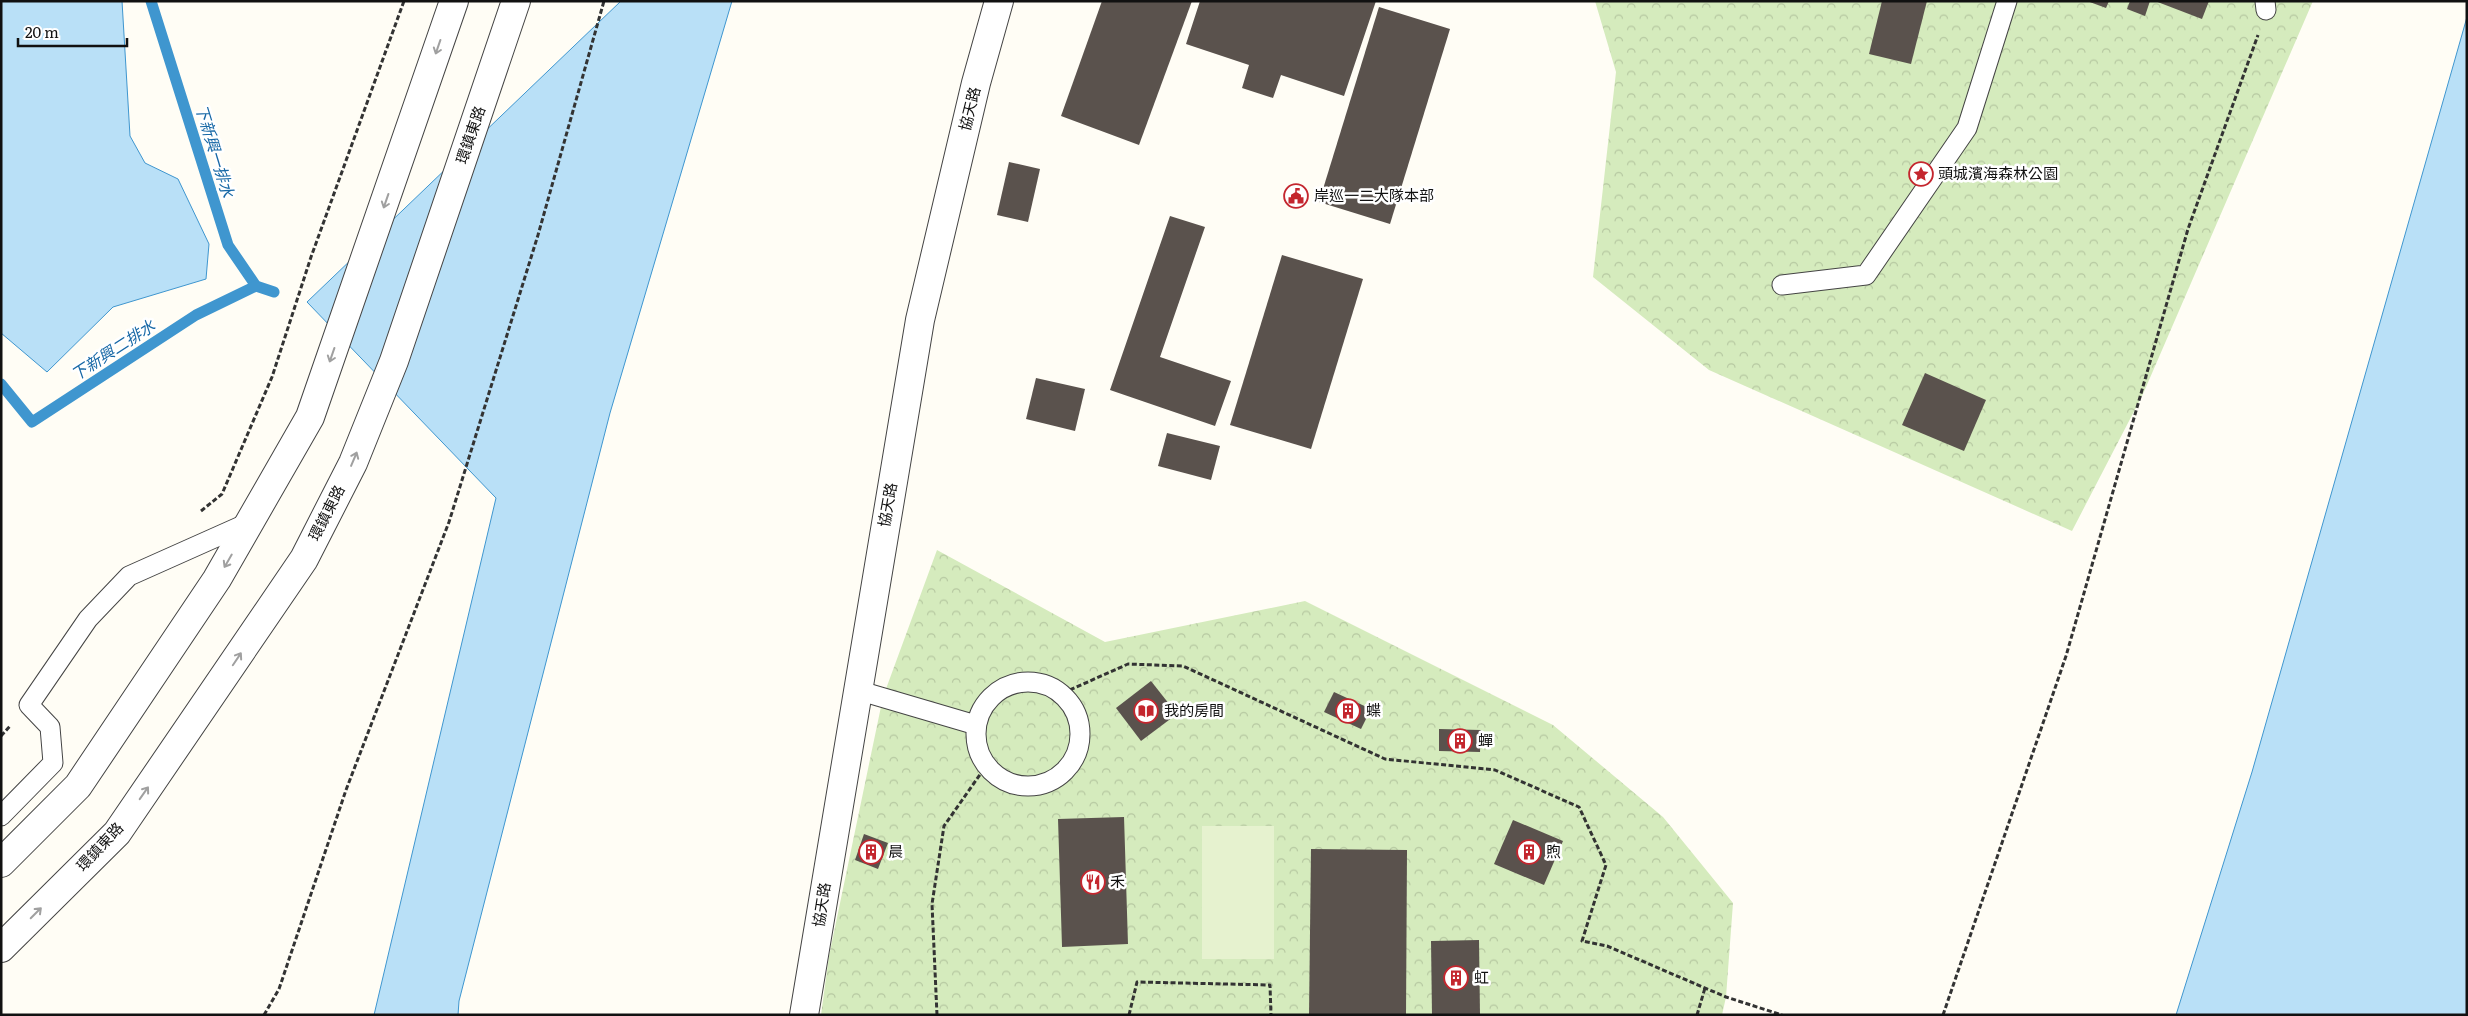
<svg xmlns="http://www.w3.org/2000/svg" width="2468" height="1016" viewBox="0 0 2468 1016" font-family="Literata,'Noto Sans TC',serif">
	<style>
		.park { fill: url(#park-crowns) }
		.pitch { fill: #e6f2cf }
		.water { fill: #b9e0f7; stroke: #3f96cf }
		.lines { fill: none; stroke-linecap: round; stroke-linejoin: round }
		.stream { stroke: #3f96cf; stroke-width: 11 }
		.building { fill: #5a524d }
		.service-casing { stroke: #444; stroke-width: 21 }
		.minor-casing { stroke: #444; stroke-width: 30 }
		.tertiary-casing { stroke: #444; stroke-width: 30 }
		.path { stroke: #333; stroke-width: 3; stroke-dasharray: 5 2.5; stroke-linecap: butt }
		.service { stroke: #fff; stroke-width: 19 }
		.minor { stroke: #fff; stroke-width: 28 }
		.tertiary { stroke: #fff; stroke-width: 28 }
		.oneway { stroke: #a0a0a0 }
		.labels { text-anchor: middle; stroke-width: 5; stroke-linejoin: round; paint-order: stroke }
		.street-label { font-size: 15px; fill: #111; stroke: #fff }
		.poi-label { font-size: 15px; fill: #111; stroke: #fff; text-anchor: start }
		.water-label { font-size: 16px; font-style: italic; fill: #1768a6; stroke: #fff }
	</style>
	<defs>
		<pattern id="park-crowns" width="20" height="18" patternUnits="userSpaceOnUse" patternTransform="scale(1.25)"><rect width="20" height="18" fill="#d5ebbd"/><path d="M2 6a3 3 0 1 1 6 0M12 15a3 3 0 1 1 6 0" fill="none" stroke="#b6c8a1"/></pattern>
	</defs>
	<rect width="100%" height="100%" fill="#fffdf5"/>
	<g class="park">
		<path d="M1595,1H2313L2143,394L2072,531L1709,370L1593,277L1616,72Z"/>
		<path d="M937,550L1105,642L1305,601L1553,725L1663,817L1733,903L1726,997L1722,1015H821L829,956L883,697Z"/>
	</g>
	<rect class="pitch" x="1202" y="826" width="72" height="133"/>
	<g class="water">
		<path d="M1,1H122L130,136L145,163L178,179L209,244L206,279L113,307L47,372L1,333Z"/>
		<path d="M621,1H732L610,413L459,1001L458,1015H374L496,498L307,302Z"/>
		<path d="M2467,17V1015H2176L2252,772Z"/>
	</g>
	<g class="lines">
		<g class="stream">
			<path d="M151,1L228,245L256,286L274,292"/>
			<path d="M1,384L32,422L196,315L256,286"/>
		</g>
	</g>
	<g class="building">
		<path d="M1102,1H1192L1139,145L1061,116Z"/>
		<path d="M1200,1H1376L1344,96L1281,75L1273,98L1242,88L1249,65L1186,44Z"/>
		<path d="M1882,1H1927L1911,64L1869,54Z"/>
		<path d="M2087,1H2109L2106,8Z"/>
		<path d="M2130,1H2150L2145,16L2127,9Z"/>
		<path d="M2155,1H2209L2202,19Z"/>
		<path d="M1379,7L1450,29L1390,224L1319,202Z"/>
		<path d="M1009,162L1040,169L1028,222L997,215Z"/>
		<path d="M1170,216L1205,227L1160,357L1231,381L1215,426L1110,390Z"/>
		<path d="M1282,255L1363,279L1311,449L1230,425Z"/>
		<path d="M1925,373L1986,400L1964,451L1902,425Z"/>
		<path d="M1036,378L1085,389L1075,431L1026,419Z"/>
		<path d="M1167,433L1220,446L1211,480L1158,466Z"/>
		<path d="M1151,681L1177,714L1141,741L1116,708Z"/>
		<path d="M1334,692L1371,709L1361,729L1324,712Z"/>
		<path d="M1439,729L1481,730L1480,752L1439,751Z"/>
		<path d="M1124,817L1128,944L1062,947L1058,819Z"/>
		<path d="M1513,820L1563,841L1544,885L1494,864Z"/>
		<path d="M864,834L888,843L878,869L855,860Z"/>
		<path d="M1311,849L1407,850L1406,1015H1309Z"/>
		<path d="M1479,940L1480,1015H1432L1431,941Z"/>
	</g>
	<g class="lines">
		<g class="service-casing">
			<g id="service">
				<path d="M2265,1L2266,10"/>
				<path d="M1782,285L1866,275L1967,128L2007,1"/>
				<circle cx="1028" cy="734" r="52"/>
				<path d="M857,690L976,725"/>
				<path d="M1,816L53,763L50,727L29,705L88,619L129,576L250,522"/>
			</g>
		</g>
		<g class="minor-casing">
			<path id="minor" d="M804,1015L920,320L976,83L999,1"/>
		</g>
		<g class="tertiary-casing">
			<g id="tertiary">
				<path d="M1,863L78,786L217,579L310,417L454,1"/>
				<path d="M1,948L117,833L304,559L353,463L394,361L516,1"/>
			</g>
		</g>
		<g class="path">
			<path d="M201,511L222,494L272,377L311,257L404,1"/>
			<path d="M1063,693L1128,664L1183,666L1385,759L1495,770L1579,807L1606,865L1582,941L1607,946L1726,997L1782,1015"/>
			<path d="M1,736L10,726"/>
			<path d="M264,1015L279,989L346,790L449,522L538,235L604,1"/>
			<path d="M937,1015L932,904L944,826L986,766"/>
			<path d="M1129,1015L1137,982L1270,985L1271,1015"/>
			<path d="M1697,1015L1705,988"/>
			<path d="M1943,1015L2066,656L2188,229L2258,35"/>
		</g>
		<use href="#service" class="service"/>
		<use href="#minor" class="minor"/>
		<use href="#tertiary" class="tertiary"/>
	</g>
	<defs><path id="oneway-shaft" d="M-6 0H5M1.5-3L5.5 0L1.5 3" fill="none" stroke-width="1.6" stroke-linecap="round" stroke-linejoin="round" transform="scale(1.25)"/></defs>
	<g class="oneway">
		<use href="#oneway-shaft" transform="translate(438 47) rotate(109)"/>
		<use href="#oneway-shaft" transform="translate(386 201) rotate(109)"/>
		<use href="#oneway-shaft" transform="translate(332 355) rotate(109)"/>
		<use href="#oneway-shaft" transform="translate(354 459) rotate(-67)"/>
		<use href="#oneway-shaft" transform="translate(228 561) rotate(120)"/>
		<use href="#oneway-shaft" transform="translate(237 659) rotate(-56)"/>
		<use href="#oneway-shaft" transform="translate(144 793) rotate(-55)"/>
		<use href="#oneway-shaft" transform="translate(36 913) rotate(-45)"/>
	</g>
	<defs>
		<g id="sight-ring" transform="scale(1.25)"><circle r="9.5" fill="#fff" stroke="#c4262e" stroke-width="1.5"/><path d="M0-6L1.8-2.2L6-1.7L2.9 1.2L3.7 5.4L0 3.3L-3.7 5.4L-2.9 1.2L-6-1.7L-1.8-2.2Z" fill="#c4262e"/></g>
		<g id="civic-ring" transform="scale(1.25)"><circle r="9.5" fill="#fff" stroke="#c4262e" stroke-width="1.5"/><path d="M-.6-6.5H3V-4.5H.6V-3L4-1V1h2V6H-6V1h2V-1L-.6-3ZM-1.2 2.5V6h2.4V2.5Z" fill="#c4262e"/></g>
		<g id="library-ring" transform="scale(1.25)"><circle r="9.5" fill="#fff" stroke="#c4262e" stroke-width="1.5"/><path d="M-6-4Q-3-5.5-.7-3.5V5Q-3 3-6 4ZM6-4Q3-5.5 .7-3.5V5Q3 3 6 4Z" fill="#c4262e"/></g>
		<g id="building-ring" transform="scale(1.25)"><circle r="9.5" fill="#fff" stroke="#c4262e" stroke-width="1.5"/><path d="M-4-6H4V6H1V3H-1V6H-4ZM-2.5-4.3h1.7v1.8h-1.7ZM.8-4.3h1.7v1.8H.8ZM-2.5-1h1.7V.8h-1.7ZM.8-1h1.7V.8H.8Z" fill="#c4262e"/></g>
		<g id="restaurant-ring" transform="scale(1.25)"><circle r="9.5" fill="#fff" stroke="#c4262e" stroke-width="1.5"/><path d="M-5-6h1v4h1v-4h1v4h1v-4h1v5L-1.5 .5V6h-2V.5L-5-1ZM5-6V6H3V1.5H1.5Q1.5-4 5-6Z" fill="#c4262e"/></g>
	</defs>
	<g fill-rule="evenodd">
		<use href="#sight-ring" x="1921" y="174"/>
		<use href="#civic-ring" x="1296" y="196"/>
		<use href="#library-ring" x="1146" y="711"/>
		<use href="#building-ring" x="1348" y="711"/>
		<use href="#building-ring" x="1460" y="741"/>
		<use href="#building-ring" x="871" y="852"/>
		<use href="#building-ring" x="1529" y="852"/>
		<use href="#restaurant-ring" x="1093" y="882"/>
		<use href="#building-ring" x="1456" y="978"/>
	</g>
	<g class="labels">
		<g class="street-label">
			<text transform="translate(970 109) rotate(-76)" y="5">協天路</text>
			<text transform="translate(471 135) rotate(-71)" y="5">環鎮東路</text>
			<text transform="translate(888 505) rotate(-80)" y="5">協天路</text>
			<text transform="translate(327 513) rotate(-63)" y="5">環鎮東路</text>
			<text transform="translate(100 847) rotate(-47)" y="5">環鎮東路</text>
			<text transform="translate(822 905) rotate(-81)" y="5">協天路</text>
		</g>
		<g class="poi-label">
			<text x="1938" y="179">頭城濱海森林公園</text>
			<text x="1314" y="201">岸巡一二大隊本部</text>
			<text x="1164" y="716">我的房間</text>
			<text x="1366" y="716">蝶</text>
			<text x="1478" y="746">蟬</text>
			<text x="888" y="857">晨</text>
			<text x="1546" y="857">煦</text>
			<text x="1110" y="887">禾</text>
			<text x="1474" y="983">虹</text>
		</g>
		<g class="water-label">
			<text transform="translate(215 151) rotate(73)" y="6">下新興一排水</text>
			<text transform="translate(113 350) rotate(-33)" y="6">下新興二排水</text>
		</g>
	</g>
	<rect width="2468" height="1016" fill="none" stroke="#111111" stroke-width="5"/>
	<path d="M18 38v8h109v-8" fill="none" stroke="#111111" stroke-width="2.5"/>
	<text x="25" y="38" font-size="15" fill="#111111" stroke="#ffffff" stroke-width="4" paint-order="stroke">20 m</text>
</svg>
